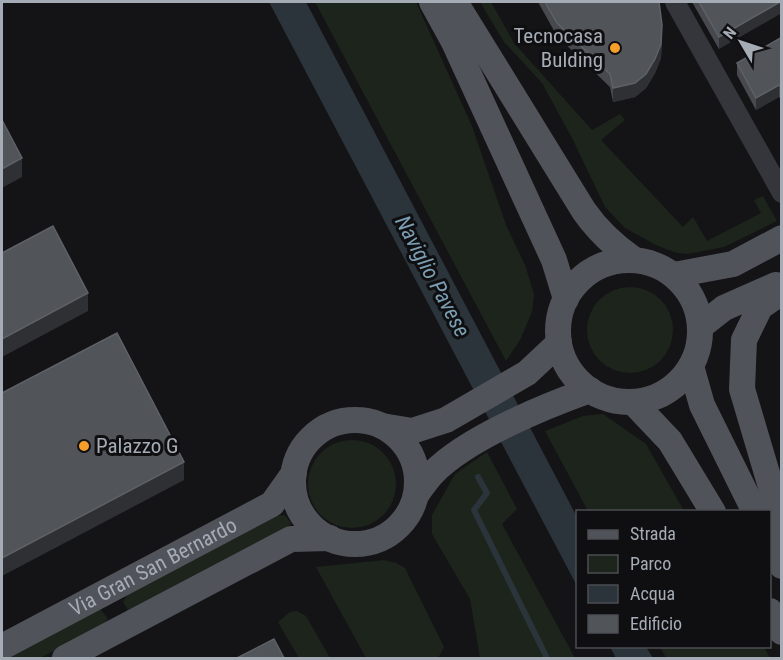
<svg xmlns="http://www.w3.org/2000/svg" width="783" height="660" viewBox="0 0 783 660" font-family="'Roboto Condensed',sans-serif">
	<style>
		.green { fill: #1c241c }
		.water { fill: #2a343a }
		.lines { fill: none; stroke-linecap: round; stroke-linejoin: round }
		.stream { stroke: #2a343a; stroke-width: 6 }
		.minor { stroke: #35363b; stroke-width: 20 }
		.major { stroke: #51535a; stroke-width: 26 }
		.wall { fill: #47494e }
		.shaded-wall { fill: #2e3033 }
		.building { fill: #515459; stroke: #5e6268; stroke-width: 1.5 }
		.poi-dot { fill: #f79e2a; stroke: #0f0f11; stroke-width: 2 }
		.labels { text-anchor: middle; stroke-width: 6; stroke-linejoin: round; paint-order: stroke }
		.poi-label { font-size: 21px; fill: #a5acb6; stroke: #0f0f11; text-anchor: end }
		.street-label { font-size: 21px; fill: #a5acb6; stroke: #0f0f11 }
		.water-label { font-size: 22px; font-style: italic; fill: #7b9eb3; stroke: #0f0f11 }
	</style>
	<rect width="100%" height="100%" fill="#141416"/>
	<g class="green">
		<path d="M315,2H416L472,126L506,225L525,265L534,294L532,312L520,340L506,361Z"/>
		<path d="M480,2H491L514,43L592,130L620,114L625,120L601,140L683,227L693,217L707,241L761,213L754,200L763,196L777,221L724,247L688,254L677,253L658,246L625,228L605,207L572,138L542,83L504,42Z"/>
		<circle cx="630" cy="330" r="43"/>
		<path d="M603,414L646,444L684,511H588L545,431L583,416Z"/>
		<circle cx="352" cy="484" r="44"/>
		<path d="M487,452L517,509L502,524L575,658H480L470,599L432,534V515L455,474Z"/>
		<path d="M285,515L291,523L285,531L135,609L128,610L123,602L130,591L270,517Z"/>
		<path d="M384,560L396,563L405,568L444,647L438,658H366L316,567Z"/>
		<path d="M96,610H101L108,619L103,625L40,658H12L10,655Z"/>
		<path d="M297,611L306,616L330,658H299L278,622L290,612Z"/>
		<path d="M660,647H764L770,658H666Z"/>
	</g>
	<g class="water">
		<path d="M269,2H306L577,517V586Z"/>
		<path d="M610,647H646L653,658H616Z"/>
	</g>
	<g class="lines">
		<path class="stream" d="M478,477L487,493L474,510L547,658"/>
		<path class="minor" d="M675,2L782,193"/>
		<g class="major">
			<path d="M432,2L454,42L554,260L566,299"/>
			<path d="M455,2L584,211C598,231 613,245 633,259"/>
			<circle cx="629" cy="331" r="71"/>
			<path d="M674,275L733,264L782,238"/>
			<path d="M782,292L760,307L744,340L742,389L782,524"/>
			<path d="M701,326L724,308L776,285"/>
			<path d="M691,366L702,405L755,512"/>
			<path d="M633,402L670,441L713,512"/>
			<circle cx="355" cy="482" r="62"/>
			<path d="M382,426L412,431L446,420L527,373L559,343"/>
			<path d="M416,495C422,487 427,479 433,473C467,438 545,406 590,390"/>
			<path d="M770,541L782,566"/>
			<path d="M770,611L782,632"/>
			<path id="s1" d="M2,647L272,504L294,473"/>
			<path d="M65,658L291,539L330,538"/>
		</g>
	</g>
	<g class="wall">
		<path d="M538,2H659L662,39L661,58L655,73L646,88L635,97L613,102L610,87L557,36Z"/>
		<path d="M692,2H782L719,49Z"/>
		<path d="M782,37V100L779,97L756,110L737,75V63Z"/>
	</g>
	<g class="shaded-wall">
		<path d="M780,2H782V13L719,49V37Z"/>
		<path d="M662,25L661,58L655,73L646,88L635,97L613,102V88Z"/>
		<path d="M779,85V97L756,110V98Z"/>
		<path d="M22,158V177L2,188V169Z"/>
		<path d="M88,293V311L2,357V339Z"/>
		<path d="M184,462V480L2,576V558Z"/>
	</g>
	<g class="building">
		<path d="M545,2H659L662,25L661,44L655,59L646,74L635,83L613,88L610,74L557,23Z"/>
		<path d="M699,2H780L719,37Z"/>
		<path d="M782,37V88L779,85L756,98L737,63Z"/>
		<path d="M2,120L22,158L2,169Z"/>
		<path d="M53,226L88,293L2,339V253Z"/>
		<path d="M117,333L184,462L2,558V393Z"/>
		<path d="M274,639L284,658H237Z"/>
	</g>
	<g class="poi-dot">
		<circle cx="615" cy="48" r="6"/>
		<circle cx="84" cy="446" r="6"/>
	</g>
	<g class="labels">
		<g class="poi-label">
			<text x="603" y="43">Tecnocasa<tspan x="603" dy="24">Bulding</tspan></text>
			<text x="96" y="453" text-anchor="start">Palazzo G</text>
		</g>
		<g class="street-label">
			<text dy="7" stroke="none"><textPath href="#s1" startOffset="171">Via Gran San Bernardo</textPath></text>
		</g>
		<g class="water-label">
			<text transform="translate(433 276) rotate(62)" y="8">Naviglio Pavese</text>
		</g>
	</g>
	<rect width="783" height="660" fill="none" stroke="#a5acb6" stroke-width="6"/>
	<rect x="576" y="510" width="195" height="138" fill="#0f0f11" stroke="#4b4e53" stroke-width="1.5"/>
	<rect x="588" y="530" width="30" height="9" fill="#51535a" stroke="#4b4e53" stroke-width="1.5"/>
	<text x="630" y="540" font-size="18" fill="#a5acb6">Strada</text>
	<rect x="588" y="555" width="30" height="18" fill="#1c241c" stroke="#4b4e53" stroke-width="1.5"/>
	<text x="630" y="570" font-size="18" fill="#a5acb6">Parco</text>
	<rect x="588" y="585" width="30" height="18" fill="#2a343a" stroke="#4b4e53" stroke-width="1.5"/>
	<text x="630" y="600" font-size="18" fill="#a5acb6">Acqua</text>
	<rect x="588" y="615" width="30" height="18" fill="#515459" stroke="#4b4e53" stroke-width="1.5"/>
	<text x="630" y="630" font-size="18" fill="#a5acb6">Edificio</text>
	<g transform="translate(741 42) rotate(309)" stroke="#0f0f11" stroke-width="4.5" paint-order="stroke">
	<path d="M0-4.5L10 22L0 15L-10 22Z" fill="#a5acb6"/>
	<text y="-9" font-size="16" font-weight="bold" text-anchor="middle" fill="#a5acb6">N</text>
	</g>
</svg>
